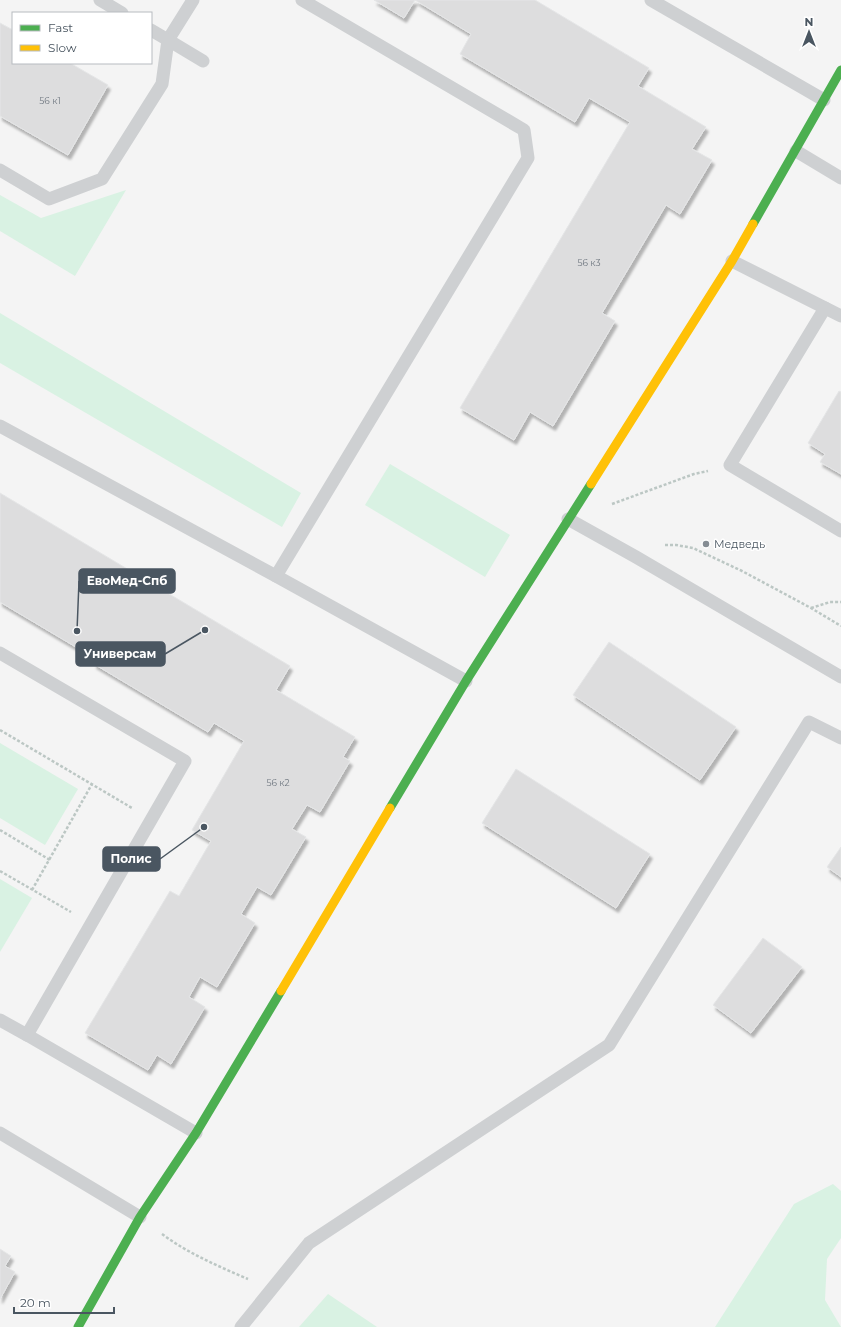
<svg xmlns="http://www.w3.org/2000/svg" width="841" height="1327" viewBox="0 0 841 1327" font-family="Montserrat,sans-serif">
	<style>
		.green { fill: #d9f2e3 }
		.building { fill: #ddddde; stroke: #e5e6e7; filter: url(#shadow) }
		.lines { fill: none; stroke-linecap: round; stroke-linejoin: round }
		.path { stroke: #bcc7c4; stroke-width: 2.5; stroke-dasharray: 3 2; stroke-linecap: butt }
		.lane { stroke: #ced0d2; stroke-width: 13 }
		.fast { stroke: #4caf50; stroke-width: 9 }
		.slow { stroke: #ffc107; stroke-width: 9 }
		.poi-dot { fill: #868d94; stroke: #fff; stroke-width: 1.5 }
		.labels { text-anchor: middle; stroke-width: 3; stroke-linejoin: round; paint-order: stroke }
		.number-label { font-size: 9px; fill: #707881 }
		.poi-label { font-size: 11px; fill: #4a5661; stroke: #fff; text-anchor: start }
		.leader { fill: none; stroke: #4a5661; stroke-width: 1.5 }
		.callout-dot { fill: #4a5661; stroke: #fff; stroke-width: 1.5 }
		.callout { fill: #4a5661; stroke: #4a5661; stroke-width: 1.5 }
		.callout-label { font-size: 12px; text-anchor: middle; font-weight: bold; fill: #fff }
	</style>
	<defs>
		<filter id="shadow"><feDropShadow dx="2.5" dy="4.5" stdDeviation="1" flood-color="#0004"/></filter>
	</defs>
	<rect width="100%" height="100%" fill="#f4f4f4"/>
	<g class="green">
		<path d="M126,190L75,276L0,231V195L41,218Z"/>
		<path d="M0,313L301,493L282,527L0,363Z"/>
		<path d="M390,464L510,535L485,577L365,505Z"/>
		<path d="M0,743L78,789L45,845L0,818Z"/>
		<path d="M0,879L32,898L0,952Z"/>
		<path d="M833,1184L841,1191V1238L827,1259L825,1300L841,1327H715L794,1204Z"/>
		<path d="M328,1294L377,1327H299Z"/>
	</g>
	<g class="building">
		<path d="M374,0H535L649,68L638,86L706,127L692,149L712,160L680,214L666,205L602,313L615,321L553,426L530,412L514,440L460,408L630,122L589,98L575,122L460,54L471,34L415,0L404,18Z"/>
		<path d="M0,23L13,30V63H70L108,85L68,155L0,116Z"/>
		<path d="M839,391L841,392V474L820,462L825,454L808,443Z"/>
		<path d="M0,493L290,666L276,690L355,737L343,757L350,761L320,812L307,805L292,829L306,837L271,895L257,887L241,914L255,923L217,987L200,977L189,997L205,1007L171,1064L157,1055L148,1070L85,1033L170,891L179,896L211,841L192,830L244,741L214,723L208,732L94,664L96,659L0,602Z"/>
		<path d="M609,642L736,727L700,780L573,695Z"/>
		<path d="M516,769L650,854L616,908L482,823Z"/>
		<path d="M841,847V877L827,867Z"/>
		<path d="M763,938L802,967L751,1033L713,1005Z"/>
		<path d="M0,1249L11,1256L5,1266L15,1272L0,1299Z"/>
	</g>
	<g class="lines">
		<g class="path">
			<path d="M612,504L694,474L708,471"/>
			<path d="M665,545H676L693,548L742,571L811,608L841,626"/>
			<path d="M811,608L830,602H841"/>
			<path d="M0,730L132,808"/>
			<path d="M0,830L50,860"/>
			<path d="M0,871L71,912"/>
			<path d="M32,890L92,784"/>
			<path d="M162,1234C189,1254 218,1266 248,1279"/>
		</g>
		<g class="lane">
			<path d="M100,0L122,13"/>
			<path d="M193,0L168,40L203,61"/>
			<path d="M651,0L824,100"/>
			<path d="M796,151L841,178"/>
			<path d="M0,170L49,199L102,179L162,84L168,40L151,30"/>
			<path d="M732,261L841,316"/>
			<path d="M825,308L730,465L841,531"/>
			<path d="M0,426L276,576L466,681"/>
			<path d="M568,519L636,557L841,677"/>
			<path d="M276,576L528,158L524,130L302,0"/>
			<path d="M0,653L185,761L27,1035L196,1133"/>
			<path d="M0,1020L27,1035"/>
			<path d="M0,1133L140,1217"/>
			<path d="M241,1327L309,1243L609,1045L809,722L841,738"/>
		</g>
		<g class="fast">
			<path d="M753,224L841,70"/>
			<path d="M390,808L466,681L591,484"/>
			<path d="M78,1327L140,1217L196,1133L281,991"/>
		</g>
		<g class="slow">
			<path d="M591,484L732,261L753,224"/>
			<path d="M281,991L390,808"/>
		</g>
	</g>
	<circle class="poi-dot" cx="706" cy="544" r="4"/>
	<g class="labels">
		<g class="number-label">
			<text x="50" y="104">56 к1</text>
			<text x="589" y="266">56 к3</text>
			<text x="278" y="786">56 к2</text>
		</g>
		<g class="poi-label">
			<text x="714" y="548">Медведь</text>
		</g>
	</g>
	<path class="leader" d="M77 631L79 581M205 630L165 654M204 827L160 859"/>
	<g class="callout-dot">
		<circle cx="77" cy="631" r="4"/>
		<circle cx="205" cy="630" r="4"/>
		<circle cx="204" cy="827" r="4"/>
	</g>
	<g class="callout">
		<rect x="79" y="569" width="96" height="24" rx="4"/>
		<rect x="76" y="642" width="89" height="24" rx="4"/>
		<rect x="103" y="847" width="57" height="24" rx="4"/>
	</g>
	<g class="callout-label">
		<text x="127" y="585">ЕвоМед-Спб</text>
		<text x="120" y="658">Универсам</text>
		<text x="131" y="863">Полис</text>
	</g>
	<rect x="12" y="12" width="140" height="52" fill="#ffffff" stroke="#b7bbc0"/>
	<rect x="20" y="25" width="20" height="6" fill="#4caf50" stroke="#b7bbc0"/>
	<text x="48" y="32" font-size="12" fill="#4a5661">Fast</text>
	<rect x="20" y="45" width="20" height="6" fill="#ffc107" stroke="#b7bbc0"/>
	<text x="48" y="52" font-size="12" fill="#4a5661">Slow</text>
	<g transform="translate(809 32)" stroke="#ffffff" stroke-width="3" paint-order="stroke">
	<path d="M0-3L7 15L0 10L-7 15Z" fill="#4a5661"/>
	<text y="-6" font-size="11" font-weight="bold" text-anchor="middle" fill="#4a5661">N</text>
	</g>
	<path d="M14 1307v6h100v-6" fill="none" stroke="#4a5661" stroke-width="2"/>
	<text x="20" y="1307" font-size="12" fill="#4a5661" stroke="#ffffff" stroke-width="3" paint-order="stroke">20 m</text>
</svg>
